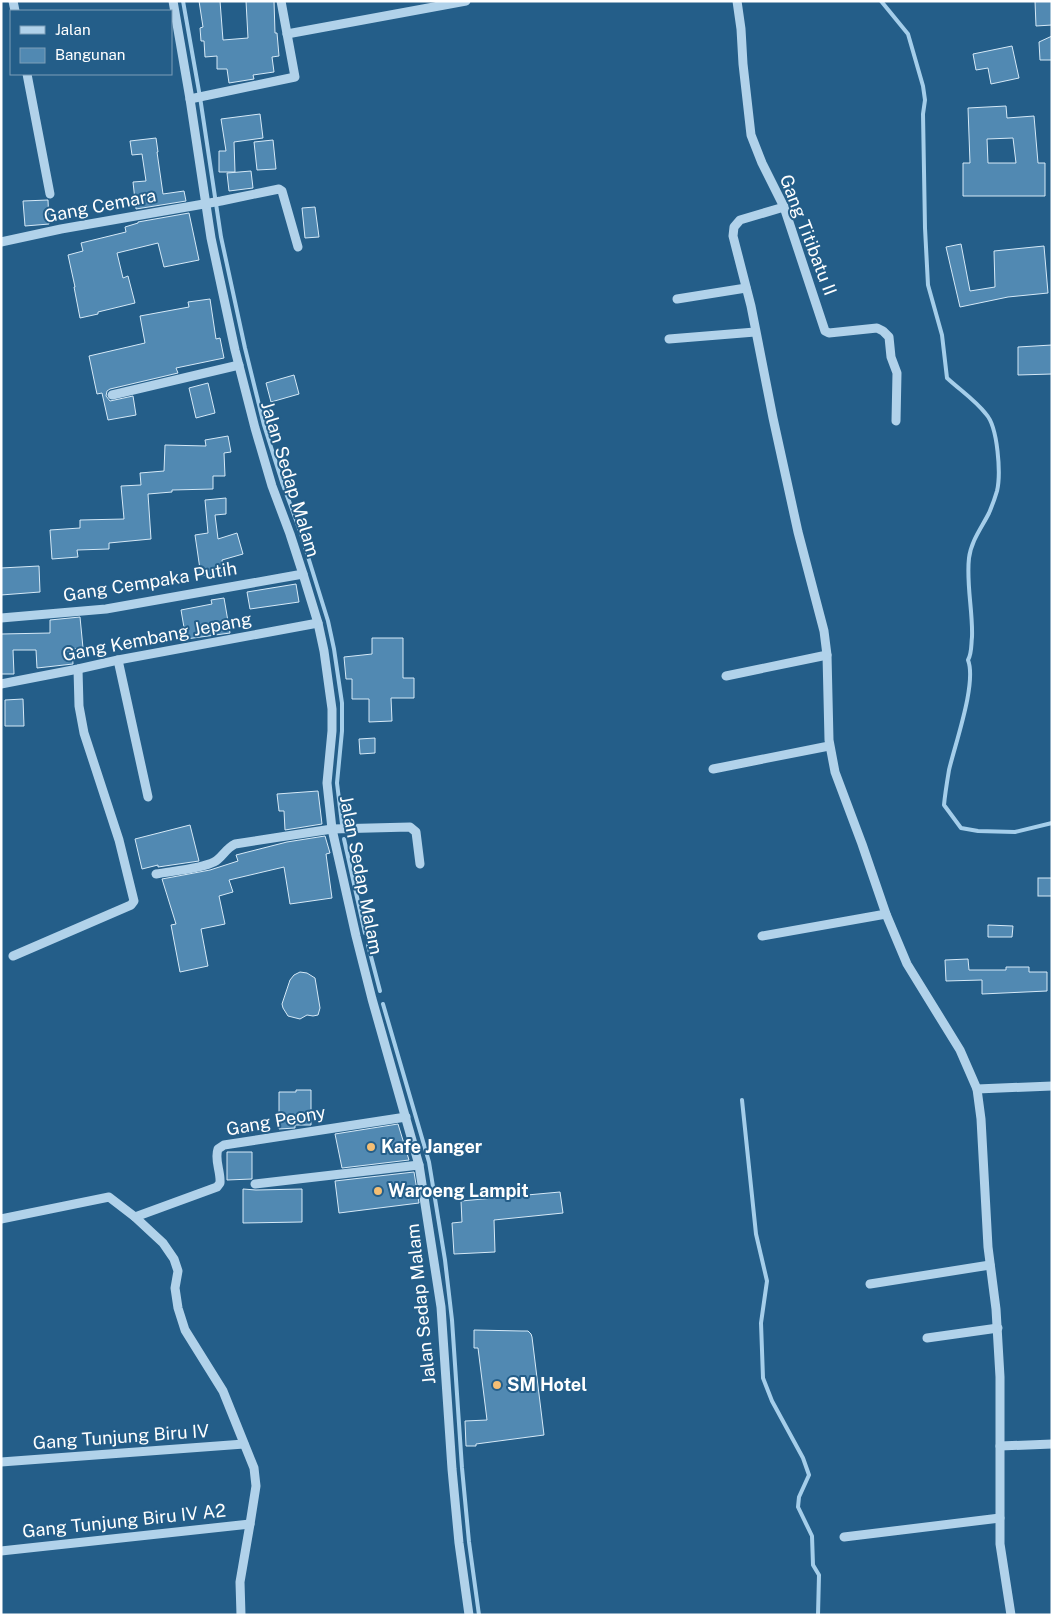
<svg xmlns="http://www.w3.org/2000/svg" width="1053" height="1616" viewBox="0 0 1053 1616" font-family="'Public Sans',sans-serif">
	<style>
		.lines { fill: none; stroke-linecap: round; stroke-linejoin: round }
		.stream { stroke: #a5ceea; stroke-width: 4 }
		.building { fill: #5189b2; stroke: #d5e9f7; fill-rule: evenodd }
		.minor { stroke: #b1d2ea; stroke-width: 9 }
		.poi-dot { fill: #f4be74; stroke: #245e89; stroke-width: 2 }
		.labels { text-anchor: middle; stroke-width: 4; stroke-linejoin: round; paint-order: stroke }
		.street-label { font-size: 18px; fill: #fff; stroke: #245e89 }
		.poi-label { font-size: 18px; font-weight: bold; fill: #fff; stroke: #245e89; text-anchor: start }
	</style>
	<rect width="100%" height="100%" fill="#245e89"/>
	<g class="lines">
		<g class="stream">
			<path d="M183,1L200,97L221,237L245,348L264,425L282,482L300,531L328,621L334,649L342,703V731L337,783L342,824"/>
			<path d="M881,1L908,34L923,86L925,100L923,114L925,228L928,285L942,335L947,378C960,390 975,400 986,414C998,427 1001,474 997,491C995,498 992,506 989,513C982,527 971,541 969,558C966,584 973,611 972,637C971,645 972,653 968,660C977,683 955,744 949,770C947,782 945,794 944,805L961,828L978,831L1015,832L1052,823"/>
			<path d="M344,839L365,933"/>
			<path d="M368,945L380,991"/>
			<path d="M383,1004L429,1162L445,1260L452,1320L462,1468L469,1542L479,1615"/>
			<path d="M742,1100L756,1234L767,1281L761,1323L763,1378L772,1401L803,1458L809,1475L799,1497L798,1507L812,1536L813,1565L819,1575L818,1615"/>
		</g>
	</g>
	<g class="building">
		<path d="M199,1H220L223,40L248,38L246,1H274L275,33H277L279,56L272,57L274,72L253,75L254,79L229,83L227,69H217V56L205,57L204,41H201L200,28L203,27Z"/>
		<path d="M1035,1H1052V25L1036,26Z"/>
		<path d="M1052,36V60H1040L1039,42Z"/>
		<path d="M1012,46L1019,78L991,84L988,68L976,70L973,54Z"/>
		<path d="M1006,106L1007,118L1034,116L1038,163H1045V196H963V163H970L968,108ZM1013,138L1016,163H988L987,139Z"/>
		<path d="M260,114L263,138L234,142L235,172H219V151H226L221,119Z"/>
		<path d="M156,138L158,152H157L163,194L184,191L186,201L136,209L133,182L146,181L142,154L132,155L130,141Z"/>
		<path d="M273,140L276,169L257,170L254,142Z"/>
		<path d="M251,171L253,188L229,191L227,173Z"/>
		<path d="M48,200L49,224L25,226L23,201Z"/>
		<path d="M315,207L319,237L305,238L302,208Z"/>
		<path d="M189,213L199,260L164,267L158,243L117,253L123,278L128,276L135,303L98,312V314L80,318L74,287H75L68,255L83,251L81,243L126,232L125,227L138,223V222Z"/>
		<path d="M961,244L970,291L995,287L994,251L1044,246L1048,293L1008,297L960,307L946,247Z"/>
		<path d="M210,299L216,339L220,338L224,358L176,368L178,373L110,389L107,391L106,396L110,401L133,396L136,415L108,420L102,393L97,394L89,356L145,343L140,316L189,307L188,302Z"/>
		<path d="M1052,345V374L1018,375V347Z"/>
		<path d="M294,375L299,394L271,402L266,383Z"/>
		<path d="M208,383L215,413L196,418L189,388Z"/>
		<path d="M228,436L231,452L224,453L225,476H213V489L172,490V492L148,494L151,539L109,543V549L77,550L78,557L52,559L50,530L80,528V520L124,519L121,486L141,485L140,473L164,471L165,445L206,446L205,440Z"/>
		<path d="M226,498V514L215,515L218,539L237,533L243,554L222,560L224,572L201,576L195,535L208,533L205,500Z"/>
		<path d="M39,566L40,592L1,595V568Z"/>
		<path d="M296,584L299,602L250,609L247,592Z"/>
		<path d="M224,598L230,633L186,639L181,610L212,604L211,600Z"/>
		<path d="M80,617L83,648L72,649L73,664L37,668L36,650H13L14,674H1V634L50,633V620Z"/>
		<path d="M372,638H403V678H414V698H391L392,721L369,722V699H352V679H346L344,657L372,654Z"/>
		<path d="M23,699L24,726H5V700Z"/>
		<path d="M375,738V753L360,754L359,739Z"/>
		<path d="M318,791L322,824L285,830L284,811H279L277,794Z"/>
		<path d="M190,825L199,861L158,867V865L142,869L135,839Z"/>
		<path d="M325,836L330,853L326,854L332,898L290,904L284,867L229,880L233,892L219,896L225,924L201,929L208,966L180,972L171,925L176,924L162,879L210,870L238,861L236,855L287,842Z"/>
		<rect x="1038" y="878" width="14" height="18"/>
		<path d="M988,925L1013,926L1012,937H988Z"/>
		<path d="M968,959L969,970H1006V967H1029V972H1047V991L982,994V980L946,981L945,960Z"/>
		<path d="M300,972L307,973L315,978L320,1008L318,1015L313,1016L307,1015L300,1019L288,1016L283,1008L282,1004L290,980L294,975Z"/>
		<path d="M296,1090H311V1125H295V1128L279,1129V1092H296Z"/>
		<path d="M398,1124L409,1160L342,1168L335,1134Z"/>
		<path d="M227,1152H252V1179L227,1180Z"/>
		<path d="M414,1172L419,1203L339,1213L335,1181Z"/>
		<path d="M243,1189L256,1190L302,1189V1222L243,1223Z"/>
		<path d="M560,1192L563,1213L494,1220L495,1252L454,1254L452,1223L462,1222L461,1201Z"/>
		<path d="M474,1330L522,1331H528L531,1334L532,1337L544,1435L476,1444V1446H466L465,1421L487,1420L478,1348H474Z"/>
	</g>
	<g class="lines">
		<g class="minor">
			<path d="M13,1L15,11"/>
			<path d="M173,1L190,99L211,238L235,350L255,428L272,486L290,534L303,574L318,623L324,651L332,709V731L327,783L332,829L356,936L372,999L419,1165L441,1307L452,1469L459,1543L469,1615"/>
			<path d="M737,1L741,29L743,64L751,135L762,163L784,207L825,331L829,333L877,328L883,331L889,337L891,357L897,373L896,421"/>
			<path d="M287,34L466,1"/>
			<path d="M27,74L50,194"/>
			<path d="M190,99L295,77L281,1"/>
			<path d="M784,207L740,220L734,227L733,236L751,306L773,418L798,532L824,631L827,655L829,740L835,772L862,844L886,914L907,964L960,1050L977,1089L981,1119L988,1247L996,1309L1000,1377V1544L1011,1615"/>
			<path d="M1,242L61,229L221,201L279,189L282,191L298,247"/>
			<path d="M677,299L746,288"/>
			<path d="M669,339L755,332"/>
			<path d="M112,395L239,365"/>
			<path d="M1,618L106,609L303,574"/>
			<path d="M118,660L148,797"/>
			<path d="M726,676L827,655"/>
			<path d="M1,684L78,669L118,660L318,623"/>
			<path d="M713,769L829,746"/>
			<path d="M156,874C172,871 200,869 214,862C222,858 225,849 235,844L332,829L410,827L416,832L420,864"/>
			<path d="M762,936L886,914"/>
			<path d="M13,956L131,905L134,901L119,840L84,733L79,706L78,669"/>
			<path d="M977,1089L1052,1086"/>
			<path d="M255,1184L419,1165"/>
			<path d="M135,1217L217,1187L220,1183C221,1171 214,1160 218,1149L224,1145L406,1117"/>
			<path d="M1,1219L109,1197L135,1217L163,1243L174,1259L178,1271L175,1288L178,1308L185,1330L223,1391L254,1468L256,1486L250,1524L240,1582L241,1615"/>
			<path d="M870,1284L990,1265"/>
			<path d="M927,1338L998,1328"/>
			<path d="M1000,1446L1052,1444"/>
			<path d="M1,1462L244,1444"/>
			<path d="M844,1537L1000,1518"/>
			<path d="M1,1551L250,1524"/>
		</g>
	</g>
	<g class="poi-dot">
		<circle cx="371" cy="1147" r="5"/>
		<circle cx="378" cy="1191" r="5"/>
		<circle cx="497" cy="1385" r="5"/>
	</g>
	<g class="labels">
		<g class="street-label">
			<text transform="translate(100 206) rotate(-11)" y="6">Gang Cemara</text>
			<text transform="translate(808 235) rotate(69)" y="6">Gang Titibatu II</text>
			<text transform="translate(290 479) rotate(73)" y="6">Jalan Sedap Malam</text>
			<text transform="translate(150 582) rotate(-9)" y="6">Gang Cempaka Putih</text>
			<text transform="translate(157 637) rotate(-11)" y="6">Gang Kembang Jepang</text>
			<text transform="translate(361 875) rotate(79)" y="6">Jalan Sedap Malam</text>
			<text transform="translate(276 1121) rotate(-10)" y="6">Gang Peony</text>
			<text transform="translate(421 1304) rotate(-96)" y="6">Jalan Sedap Malam</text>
			<text transform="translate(121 1437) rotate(-4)" y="6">Gang Tunjung Biru IV</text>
			<text transform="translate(124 1521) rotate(-6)" y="6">Gang Tunjung Biru IV A2</text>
		</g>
		<g class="poi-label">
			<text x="381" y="1153">Kafe Janger</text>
			<text x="388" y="1197">Waroeng Lampit</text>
			<text x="507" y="1391">SM Hotel</text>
		</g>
	</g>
	<rect width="1053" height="1616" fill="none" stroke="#ffffff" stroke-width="5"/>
	<rect x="10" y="10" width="162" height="65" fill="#245e89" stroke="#7c9eb8"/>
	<rect x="20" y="26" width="25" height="8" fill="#b1d2ea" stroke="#7c9eb8"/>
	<text x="55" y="35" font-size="15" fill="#ffffff">Jalan</text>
	<rect x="20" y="48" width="25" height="15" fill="#5189b2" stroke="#7c9eb8"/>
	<text x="55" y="60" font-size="15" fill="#ffffff">Bangunan</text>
</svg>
